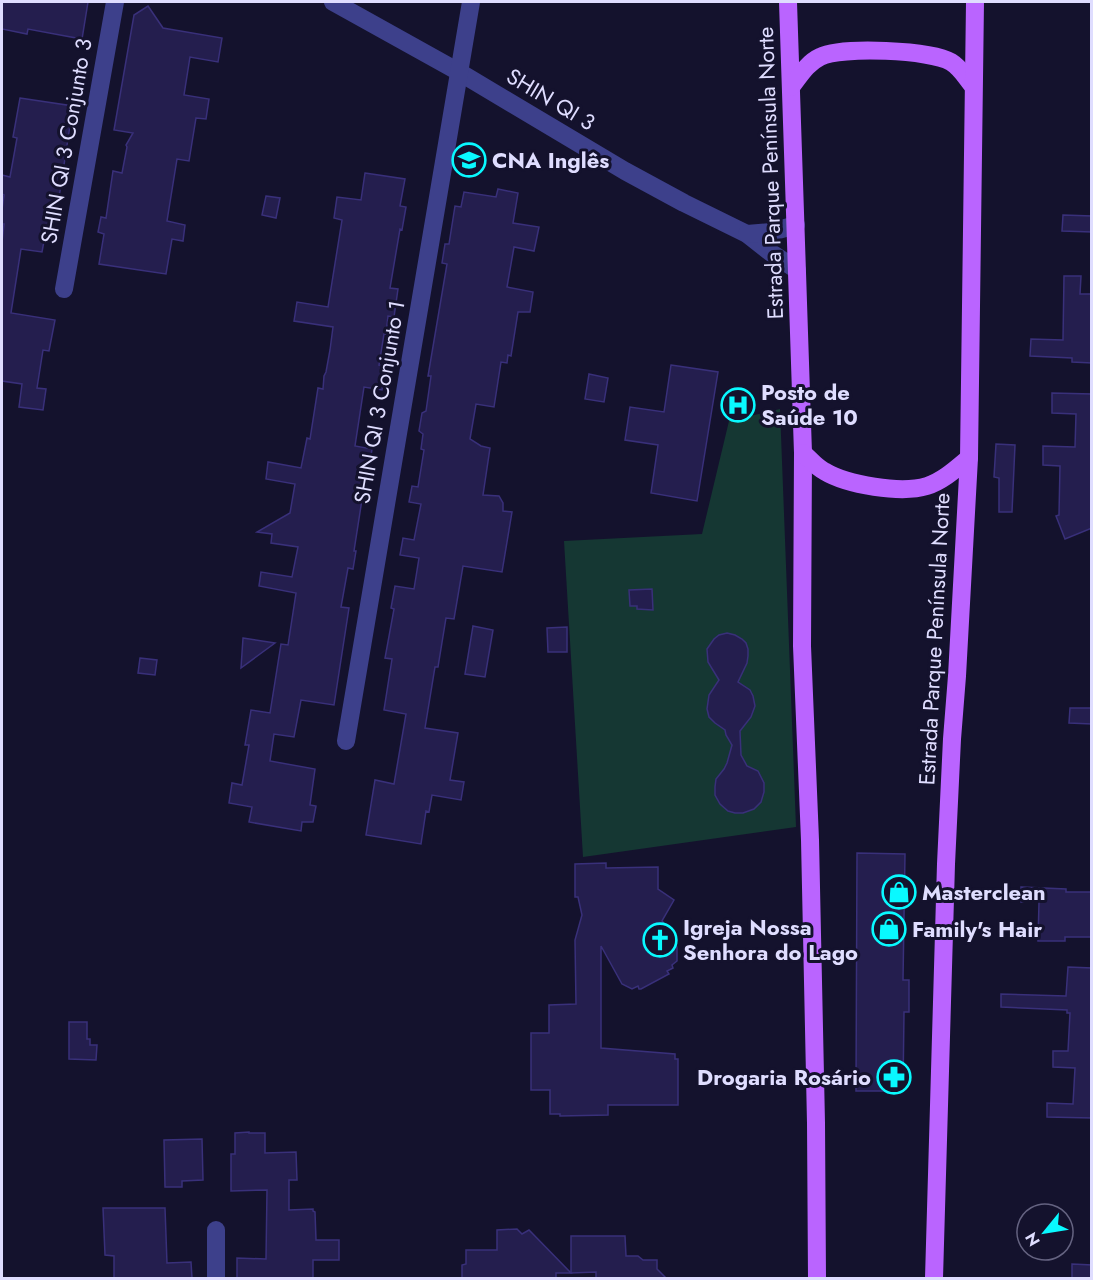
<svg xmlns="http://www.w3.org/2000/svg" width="1093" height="1280" viewBox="0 0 1093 1280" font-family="Jost,sans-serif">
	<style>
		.green { fill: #153733 }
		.building { fill: #241e4e; stroke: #39307a; stroke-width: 1.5 }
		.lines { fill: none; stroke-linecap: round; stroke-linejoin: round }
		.minor { stroke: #3d408b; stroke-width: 18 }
		.major { stroke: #ba64ff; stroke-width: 18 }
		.labels { text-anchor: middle; stroke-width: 6; stroke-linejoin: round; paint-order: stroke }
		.street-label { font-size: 22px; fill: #dfddff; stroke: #14122d }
		.poi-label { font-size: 22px; font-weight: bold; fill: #dfddff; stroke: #14122d; text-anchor: start }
	</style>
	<rect width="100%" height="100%" fill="#14122d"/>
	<path class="green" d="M780,409L796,827L583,857L564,541L702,534L729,421Z"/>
	<g class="building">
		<path d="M2,2H88L82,39L28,29L27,34L2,29Z"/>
		<path d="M148,6L163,28L222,38L218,62L190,57L184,95L209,99L206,119L196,118L189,161L177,159L167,221L185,225L183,241L172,239L166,274L99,264L104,234L98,232L101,217L106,218L113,171L122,173L127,147L126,145L133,133L114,130L134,15Z"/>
		<path d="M20,98L73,106L58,204L54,203L48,236H45L42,252L21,249L11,313L55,320L49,351L43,350L37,388L46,389L43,410L19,407L22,384L2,381V242L4,224H2V210L4,195L2,194V175L10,177L17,138L13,137Z"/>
		<path d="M365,173L405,179L400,206L406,207L402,230L400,229L390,288L398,289L394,317L388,316L386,334H384L379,365L386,366L382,390L364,387L355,446L372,449L365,493H363L354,551H356L353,569L348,568L341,607L349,608L334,705L301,700L294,737L274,734L270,761L315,769L310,805L316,806L313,822H302L301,831L249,822L252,807L229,803L232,783L242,785L249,745H245L251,710L270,713L281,644L288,645L296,593L259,586L261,572L292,577L298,547L271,543L272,534L257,532L290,513L295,484L266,479L268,462L301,468L307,438L310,439L318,388L323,389L324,376L326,372L330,350L333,327L294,321L297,302L328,307L342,220L334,218L337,197L361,200Z"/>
		<path d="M498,189L518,193L513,223L539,227L534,251L514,247L507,287L533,292L530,312H518L511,356L508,355L507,363L501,362L494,407L476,404L470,439L481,446L490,448L483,495L499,496L503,503V511L512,512L502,572L463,566L454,619L446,618L438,667H435L425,728L458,733L450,780L464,782L461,800L432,795L429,812L426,811L421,844L366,835L375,780L394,784L406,714L384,710L392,659L385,658L394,609L391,608L395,586L414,589L419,558L400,555L403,538L414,540L421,504L409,502L412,486L418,487L424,450L421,449L423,434L419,431L422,413L426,411L431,376H428L447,264L442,263L445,244H449L455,206L461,207L464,192L496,197Z"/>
		<path d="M266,196L280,198L276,218L262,215Z"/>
		<path d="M1063,215L1092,216V232L1062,231Z"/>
		<path d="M1064,276H1081L1080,294H1092V363L1072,362V358L1030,356L1031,339L1063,340Z"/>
		<path d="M671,365L718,372L697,501L651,493L658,445L625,440L630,407L664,412Z"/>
		<path d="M589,374L608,378L604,402L585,399Z"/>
		<path d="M1052,393L1092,394V528L1065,539L1056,516L1059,515L1060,466L1043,465V446L1075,447L1076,414L1052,413Z"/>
		<path d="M996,444L1015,445L1012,512H999V478L994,477Z"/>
		<path d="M652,589L653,610L637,609V606H630L629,590Z"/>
		<path d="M473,626L493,630L485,677L465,674Z"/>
		<path d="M567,627V652H548L547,628Z"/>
		<path d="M727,633L735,635L742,639L746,643L748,649V656L747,663L738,682L750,690L753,696L755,706L751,717L740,731L741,755L747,766L758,771L764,783V792L761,802L754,809L743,813H735L728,811L720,804L715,795V787L716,779L724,769L727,763L732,745L726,735L725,730L715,723L709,717L707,709L709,695L719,680L708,662L707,649L714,639L719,635Z"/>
		<path d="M243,638L275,643L241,668Z"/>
		<path d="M140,658L157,660L155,675L138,673Z"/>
		<path d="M1070,708H1092V724L1069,723Z"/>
		<path d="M857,853L905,854L903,980H909V1012H904L903,1091H856Z"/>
		<path d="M606,863V868L658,867V889L674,900L662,921L673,933L677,948V961L672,965L673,968L667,971L669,974L641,989H639L638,986L632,989L622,984L601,946V1048L675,1054V1059H678V1105H608V1115L560,1116V1114H550V1090H531V1033H549V1005L576,1004L575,940L582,915L578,897H575V864Z"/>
		<path d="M1021,887L1066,889V892H1092V937H1065V941H1038L1039,902H1021Z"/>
		<path d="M1068,967L1092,968V1118L1047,1117V1103L1073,1104L1075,1068L1053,1067V1051H1068L1070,1013H1067V1010L1001,1007V994L1066,996Z"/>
		<path d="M69,1022H87V1039H90V1045H97L96,1060L69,1059Z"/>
		<path d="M249,1132V1133H265V1153L296,1152L297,1180H289V1210L313,1209V1211L315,1212L316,1240H339V1260H313V1278H237V1258L266,1259L267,1190L231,1191V1154H235V1133Z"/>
		<path d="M202,1139L203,1180L182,1181V1187H165L164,1140Z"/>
		<path d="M103,1208H165L167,1263L191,1262L192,1278H114V1256L105,1255Z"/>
		<path d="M517,1229L522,1234L529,1230L571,1273H556V1278H462V1265L466,1264V1250H497V1230Z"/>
		<path d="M571,1236H625L626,1256H638L643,1260H657V1269L666,1278H596V1272L571,1273Z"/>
		<path d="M1072,1264L1092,1265V1278H1072Z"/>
	</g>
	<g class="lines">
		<g class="minor">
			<path d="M333,2L459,72L625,171L684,203L747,234L770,252L797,270"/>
			<path d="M747,234L771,232L796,225"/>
			<path d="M64,289L115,2"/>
			<path d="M346,741L471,2"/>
			<path d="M216,1230V1278"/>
		</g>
		<g class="major">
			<path d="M788,2L803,453L802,646L810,840L816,1123L817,1278"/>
			<path d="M791,87C799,77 807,63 820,57C841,46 931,50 951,62C961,68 966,78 973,86"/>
			<path d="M803,453C810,459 816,467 824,471C847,485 901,494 927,486C943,481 957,468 969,458"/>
			<path d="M934,1278L946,864L952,739L957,676L969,458L975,2"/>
		</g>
	</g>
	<defs>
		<g id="school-ring" transform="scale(1.725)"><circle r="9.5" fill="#14122d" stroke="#09f9ff" stroke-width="1.5"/><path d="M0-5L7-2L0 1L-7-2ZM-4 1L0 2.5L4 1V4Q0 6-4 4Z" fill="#09f9ff"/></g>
		<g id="hospital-ring" transform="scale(1.725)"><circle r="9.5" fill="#14122d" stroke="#09f9ff" stroke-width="1.5"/><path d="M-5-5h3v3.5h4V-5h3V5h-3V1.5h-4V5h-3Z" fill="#09f9ff"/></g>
		<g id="shop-ring" transform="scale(1.725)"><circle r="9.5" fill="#14122d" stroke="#09f9ff" stroke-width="1.5"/><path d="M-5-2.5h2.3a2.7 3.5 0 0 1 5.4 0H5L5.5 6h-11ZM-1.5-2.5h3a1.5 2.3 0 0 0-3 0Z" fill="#09f9ff"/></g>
		<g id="church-ring" transform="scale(1.725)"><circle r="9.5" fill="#14122d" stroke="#09f9ff" stroke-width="1.5"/><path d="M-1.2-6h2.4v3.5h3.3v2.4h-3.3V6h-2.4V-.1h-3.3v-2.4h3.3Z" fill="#09f9ff"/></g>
		<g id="pharmacy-ring" transform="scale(1.725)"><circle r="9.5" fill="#14122d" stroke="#09f9ff" stroke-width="1.5"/><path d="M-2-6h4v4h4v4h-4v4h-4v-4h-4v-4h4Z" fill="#09f9ff"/></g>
	</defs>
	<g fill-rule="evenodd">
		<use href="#school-ring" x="469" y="160"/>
		<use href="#hospital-ring" x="738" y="405"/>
		<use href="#shop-ring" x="899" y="892"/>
		<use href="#shop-ring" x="889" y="929"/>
		<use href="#church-ring" x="660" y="940"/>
		<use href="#pharmacy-ring" x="894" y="1077"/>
	</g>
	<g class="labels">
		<g class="street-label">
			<text transform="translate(551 99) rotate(31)" y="8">SHIN QI 3</text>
			<text transform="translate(66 141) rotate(-80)" y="8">SHIN QI 3 Conjunto 3</text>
			<text transform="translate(770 173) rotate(-92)" y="8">Estrada Parque Península Norte</text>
			<text transform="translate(379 402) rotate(-80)" y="8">SHIN QI 3 Conjunto 1</text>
			<text transform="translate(934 639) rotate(-87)" y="8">Estrada Parque Península Norte</text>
		</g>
		<g class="poi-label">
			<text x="492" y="168">CNA Inglês</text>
			<text x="761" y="400">Posto de<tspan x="761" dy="25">Saúde 10</tspan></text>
			<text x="922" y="900">Masterclean</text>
			<text x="683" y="935">Igreja Nossa<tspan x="683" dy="25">Senhora do Lago</tspan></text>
			<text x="912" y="937">Family's Hair</text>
			<text x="871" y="1085" text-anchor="end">Drogaria Rosário</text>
		</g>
	</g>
	<rect width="1093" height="1280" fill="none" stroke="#dfddff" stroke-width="6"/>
	<g transform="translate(1045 1232) rotate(240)"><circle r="28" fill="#14122d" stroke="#656381" stroke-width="1.5"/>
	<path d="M0-4.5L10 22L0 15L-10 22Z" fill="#09f9ff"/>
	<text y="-9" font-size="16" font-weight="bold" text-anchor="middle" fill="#dfddff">N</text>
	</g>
</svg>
